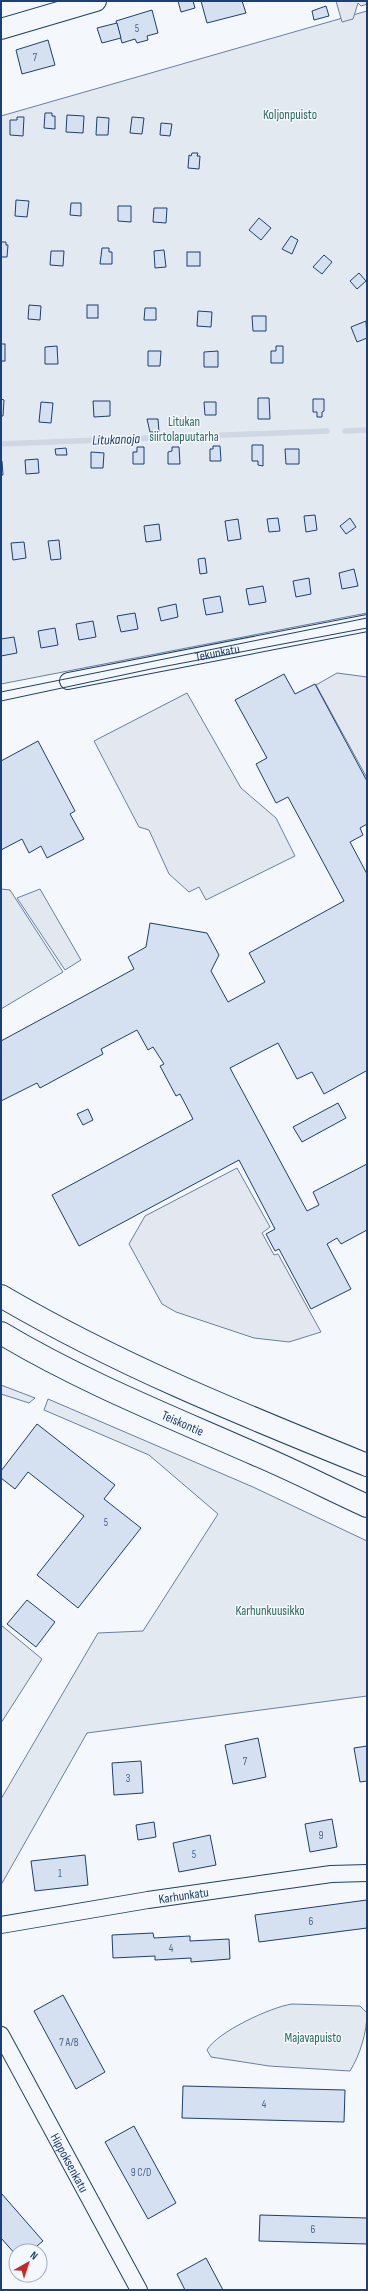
<svg xmlns="http://www.w3.org/2000/svg" width="368" height="2291" viewBox="0 0 368 2291" font-family="'Sofia Sans Condensed',sans-serif">
	<style>
		.green { fill: #e3e9f0; stroke: #687fa3 }
		.parking { fill: #e3e8f0; stroke: #687fa3 }
		.lines { fill: none; stroke-linecap: round; stroke-linejoin: round }
		.stream { stroke: #cfd7e4; stroke-width: 5.5 }
		.building { fill: #d5e0f0; stroke: #1d3f73 }
		.minor-casing { stroke: #1d3f73; stroke-width: 18 }
		.tertiary-casing { stroke: #1d3f73; stroke-width: 22 }
		.trunk-casing { stroke: #1d3f73; stroke-width: 24 }
		.minor { stroke: #f4f7fb; stroke-width: 16 }
		.tertiary { stroke: #f4f7fb; stroke-width: 20 }
		.trunk { stroke: #f4f7fb; stroke-width: 22 }
		.tram { stroke: #1d3f73; stroke-width: 1 }
		.labels { text-anchor: middle; stroke-width: 3; stroke-linejoin: round; paint-order: stroke }
		.number-label { font-size: 11px; fill: #4b6792 }
		.park-label { font-size: 13px; fill: #2c6c60; stroke: #f4f7fb }
		.street-label { font-size: 13px; fill: #1d3f73; stroke: #f4f7fb }
		.water-label { font-size: 14px; font-style: italic; fill: #1d3f73; stroke: #f4f7fb }
	</style>
	<rect width="100%" height="100%" fill="#f4f7fb"/>
	<g class="green">
		<path d="M367,11V613L1,684V116Z"/>
		<path d="M1,889L10,890L63,972L1,1009Z"/>
		<path d="M1,1385L35,1398L29,1403L1,1394Z"/>
		<path d="M48,1399L253,1487L367,1541V1696L87,1733L1,1885V1799L98,1633L143,1631L218,1514L149,1455L44,1410Z"/>
		<path d="M1,1625L42,1659L1,1723Z"/>
		<path d="M292,2004L360,2006L367,2013C367,2032 360,2055 350,2071L269,2066L211,2057L207,2050C217,2032 271,2007 292,2004Z"/>
	</g>
	<g class="parking">
		<path d="M336,1H367V4L361,6L358,3L353,19L342,22Z"/>
		<path d="M337,673L367,677V778L316,685Z"/>
		<path d="M187,693L241,788L276,818L295,856L206,900L199,887L189,892L169,874L149,830L139,827L94,741Z"/>
		<path d="M40,889L81,960L65,970L17,898Z"/>
		<path d="M237,1168L270,1227L262,1233L274,1255L278,1254L321,1332L289,1342L254,1338L176,1312L162,1304L129,1244L145,1216Z"/>
	</g>
	<g class="lines">
		<g class="stream">
			<path d="M345,431L367,430"/>
			<path d="M1,444L327,431"/>
		</g>
	</g>
	<g class="building">
		<path d="M178,1H193L195,8L181,12Z"/>
		<path d="M201,1H242L246,13L207,23Z"/>
		<path d="M326,6L329,16L314,20L312,11Z"/>
		<path d="M152,10L158,33L147,36L148,40L137,43L135,39L122,43L116,21Z"/>
		<path d="M117,23L121,38L102,43L97,28Z"/>
		<path d="M48,40L55,65L22,74L16,50Z"/>
		<path d="M45,113H52V116H55V129L44,128Z"/>
		<path d="M67,115L84,116L83,133L66,132Z"/>
		<path d="M17,117H24L23,136L10,135V120H17Z"/>
		<path d="M97,117L109,118L108,135H96Z"/>
		<path d="M132,117L144,118L142,134L130,133Z"/>
		<path d="M161,123L172,124L170,136L160,135Z"/>
		<path d="M192,153H198L197,156H200L199,169L188,168L189,155L191,156Z"/>
		<path d="M16,200L29,201L27,217L15,216Z"/>
		<path d="M71,203H81V216L70,215Z"/>
		<path d="M118,206H131V222L118,221Z"/>
		<path d="M154,208H167L166,223L153,222Z"/>
		<path d="M259,218L271,228L261,240L249,230Z"/>
		<path d="M291,236L298,240L292,254L282,249Z"/>
		<path d="M1,242H6V245H8L7,257H1Z"/>
		<path d="M102,248H109V252H112V264H100Z"/>
		<path d="M164,250L166,267L155,268L154,251Z"/>
		<path d="M51,251H64L63,266L50,265Z"/>
		<rect x="187" y="252" width="13" height="14"/>
		<path d="M324,255L332,262L322,274L313,267Z"/>
		<path d="M359,273L366,281L357,289L350,281Z"/>
		<path d="M29,305L41,306L40,320L28,319Z"/>
		<rect x="87" y="305" width="11" height="13"/>
		<path d="M145,308H156V320H144Z"/>
		<path d="M198,311L212,312L211,327L197,326Z"/>
		<path d="M252,316H266V331H253Z"/>
		<path d="M366,321L367,338L357,342L351,327Z"/>
		<rect x="1" y="344" width="4" height="17"/>
		<path d="M57,346L58,364H45V347Z"/>
		<path d="M276,346H283V363H271V351H276Z"/>
		<path d="M148,351H161L160,366H148Z"/>
		<path d="M218,351V367H204V352Z"/>
		<path d="M258,398H269L270,419H258Z"/>
		<path d="M1,399L4,400L3,416H1Z"/>
		<path d="M313,399H324V411L322,412V417H317V412H313Z"/>
		<path d="M93,401H110V416L94,417Z"/>
		<path d="M41,402L53,403L51,423L39,422Z"/>
		<path d="M204,402H216V415H205Z"/>
		<path d="M147,419H158L159,432H150Z"/>
		<path d="M252,445H263V466L258,465V461H252Z"/>
		<path d="M213,446H220L221,461H210V449H213Z"/>
		<path d="M137,447H144V464H133V452H137Z"/>
		<path d="M172,447H179L180,464H168V452L172,451Z"/>
		<path d="M66,448L67,455H56L55,449Z"/>
		<path d="M285,449H299V464H286Z"/>
		<path d="M91,452L104,453L103,468H91Z"/>
		<path d="M38,459L39,473L26,474L25,460Z"/>
		<path d="M1,461H2L3,475H1Z"/>
		<path d="M315,515L317,530L306,532L304,516Z"/>
		<path d="M278,518L280,531L269,532L267,519Z"/>
		<path d="M350,518L356,527L346,534L340,526Z"/>
		<path d="M238,519L241,539L228,541L225,521Z"/>
		<path d="M159,524L161,540L146,542L144,526Z"/>
		<path d="M59,540L61,559L51,560L48,541Z"/>
		<path d="M24,542L26,558L13,560L11,543Z"/>
		<path d="M205,558L207,573L200,574L198,559Z"/>
		<path d="M354,569L358,586L342,589L339,573Z"/>
		<path d="M309,578L311,594L296,597L293,581Z"/>
		<path d="M263,586L266,602L249,605L246,589Z"/>
		<path d="M220,596L223,612L206,615L203,599Z"/>
		<path d="M176,604L178,617L161,621L158,608Z"/>
		<path d="M135,613L138,629L121,632L117,616Z"/>
		<path d="M93,621L96,637L79,640L76,624Z"/>
		<path d="M55,628L58,645L41,648L38,631Z"/>
		<path d="M14,637L17,653L1,656V639Z"/>
		<path d="M284,674L295,694L315,684L367,781V824L360,828L363,835L350,842L367,874V1072L366,1071L324,1094L312,1072L297,1079L278,1043L230,1068L307,1211L319,1205L313,1192L367,1164V1230L341,1244L337,1238L327,1244L351,1289L311,1309L279,1249L275,1251L266,1234L275,1229L239,1160L79,1246L52,1195L193,1119L180,1094L176,1096L160,1066L164,1064L153,1047L148,1050L137,1030L101,1049L103,1054L40,1088L37,1083L1,1101V1041L134,969L128,957L146,947L150,923L207,933L219,955L211,971L228,1002L265,982L249,953L344,901L288,797L276,803L256,764L267,758L235,700Z"/>
		<path d="M38,741L75,811L70,814L84,839L47,858L41,846L29,853L22,839L1,850V761Z"/>
		<path d="M338,1103L346,1118L302,1142L293,1127Z"/>
		<path d="M88,1109L93,1120L83,1125L77,1114Z"/>
		<path d="M37,1424L115,1485L104,1499L141,1528L78,1608L37,1575L84,1516L28,1472L15,1489L1,1478V1471Z"/>
		<path d="M27,1600L55,1622L36,1647L7,1624Z"/>
		<path d="M258,1738L266,1777L233,1784L225,1745Z"/>
		<path d="M367,1746V1781L360,1782L354,1748Z"/>
		<path d="M141,1761L143,1793L114,1795L112,1763Z"/>
		<path d="M332,1819L337,1847L310,1852L305,1824Z"/>
		<path d="M154,1822L156,1837L138,1840L136,1825Z"/>
		<path d="M210,1835L216,1865L179,1872L173,1843Z"/>
		<path d="M85,1855L88,1885L35,1891L31,1861Z"/>
		<path d="M367,1900V1928L259,1942L255,1915Z"/>
		<path d="M153,1933L154,1938L190,1936V1941L229,1939L230,1959L191,1962V1958L155,1960V1956L113,1958L112,1935Z"/>
		<path d="M63,1995L105,2072L76,2089L34,2011Z"/>
		<path d="M183,2086L345,2090L344,2122L182,2118Z"/>
		<path d="M134,2126L176,2203L148,2219L105,2142Z"/>
		<path d="M1,2193L43,2241L31,2251H16V2255L1,2238Z"/>
		<path d="M260,2215L367,2218V2244L259,2241Z"/>
		<path d="M206,2258L223,2290H185L177,2274Z"/>
	</g>
	<g class="lines">
		<g class="minor-casing">
			<g id="minor">
				<path id="s1" d="M68,681L367,623"/>
				<path id="s2" d="M1,1925L148,1900L331,1874L367,1873"/>
				<path id="s3" d="M1,2035L139,2290"/>
			</g>
		</g>
		<g class="tertiary-casing">
			<path id="tertiary" d="M1,29L96,1"/>
		</g>
		<g class="trunk-casing">
			<g id="trunk">
				<path d="M1,1296C119,1365 241,1414 367,1465"/>
				<path id="s4" d="M1,1333C81,1381 169,1416 255,1454C293,1470 330,1489 367,1506"/>
			</g>
		</g>
		<use href="#minor" class="minor"/>
		<use href="#tertiary" class="tertiary"/>
		<use href="#trunk" class="trunk"/>
		<g class="tram">
			<path d="M1,692L367,618"/>
			<path d="M1,701L151,669L367,628"/>
		</g>
	</g>
	<g class="labels">
		<g class="number-label">
			<text x="137" y="32">5</text>
			<text x="35" y="61">7</text>
			<text x="106" y="1526">5</text>
			<text x="245" y="1765">7</text>
			<text x="128" y="1782">3</text>
			<text x="321" y="1839">9</text>
			<text x="194" y="1858">5</text>
			<text x="60" y="1877">1</text>
			<text x="311" y="1925">6</text>
			<text x="171" y="1952">4</text>
			<text x="69" y="2046">7 A/B</text>
			<text x="264" y="2108">4</text>
			<text x="141" y="2176">9 C/D</text>
			<text x="313" y="2233">6</text>
		</g>
		<g class="park-label">
			<text x="290" y="119">Koljonpuisto</text>
			<text x="184" y="426">Litukan<tspan x="184" dy="15">siirtolapuutarha</tspan></text>
			<text x="270" y="1615">Karhunkuusikko</text>
			<text x="313" y="2042">Majavapuisto</text>
		</g>
		<g class="street-label">
			<text dy="5" stroke="none"><textPath href="#s1" startOffset="152">Tekunkatu</textPath></text>
			<text dy="5" stroke="none"><textPath href="#s4" startOffset="203">Teiskontie</textPath></text>
			<text dy="5" stroke="none"><textPath href="#s2" startOffset="185">Karhunkatu</textPath></text>
			<text dy="5" stroke="none"><textPath href="#s3" startOffset="145">Hippoksenkatu</textPath></text>
		</g>
		<g class="water-label">
			<text transform="translate(116 439) rotate(-2)" y="5">Litukanoja</text>
		</g>
	</g>
	<rect width="368" height="2291" fill="none" stroke="#1d3f73" stroke-width="4"/>
	<g transform="translate(28 2263) rotate(39)"><circle r="19" fill="#f4f7fb" stroke="#9eadc5"/>
	<path d="M0-3L7 15L0 10L-7 15Z" fill="#c62828"/>
	<text y="-6" font-size="11" font-weight="bold" text-anchor="middle" fill="#1d3f73">N</text>
	</g>
</svg>
